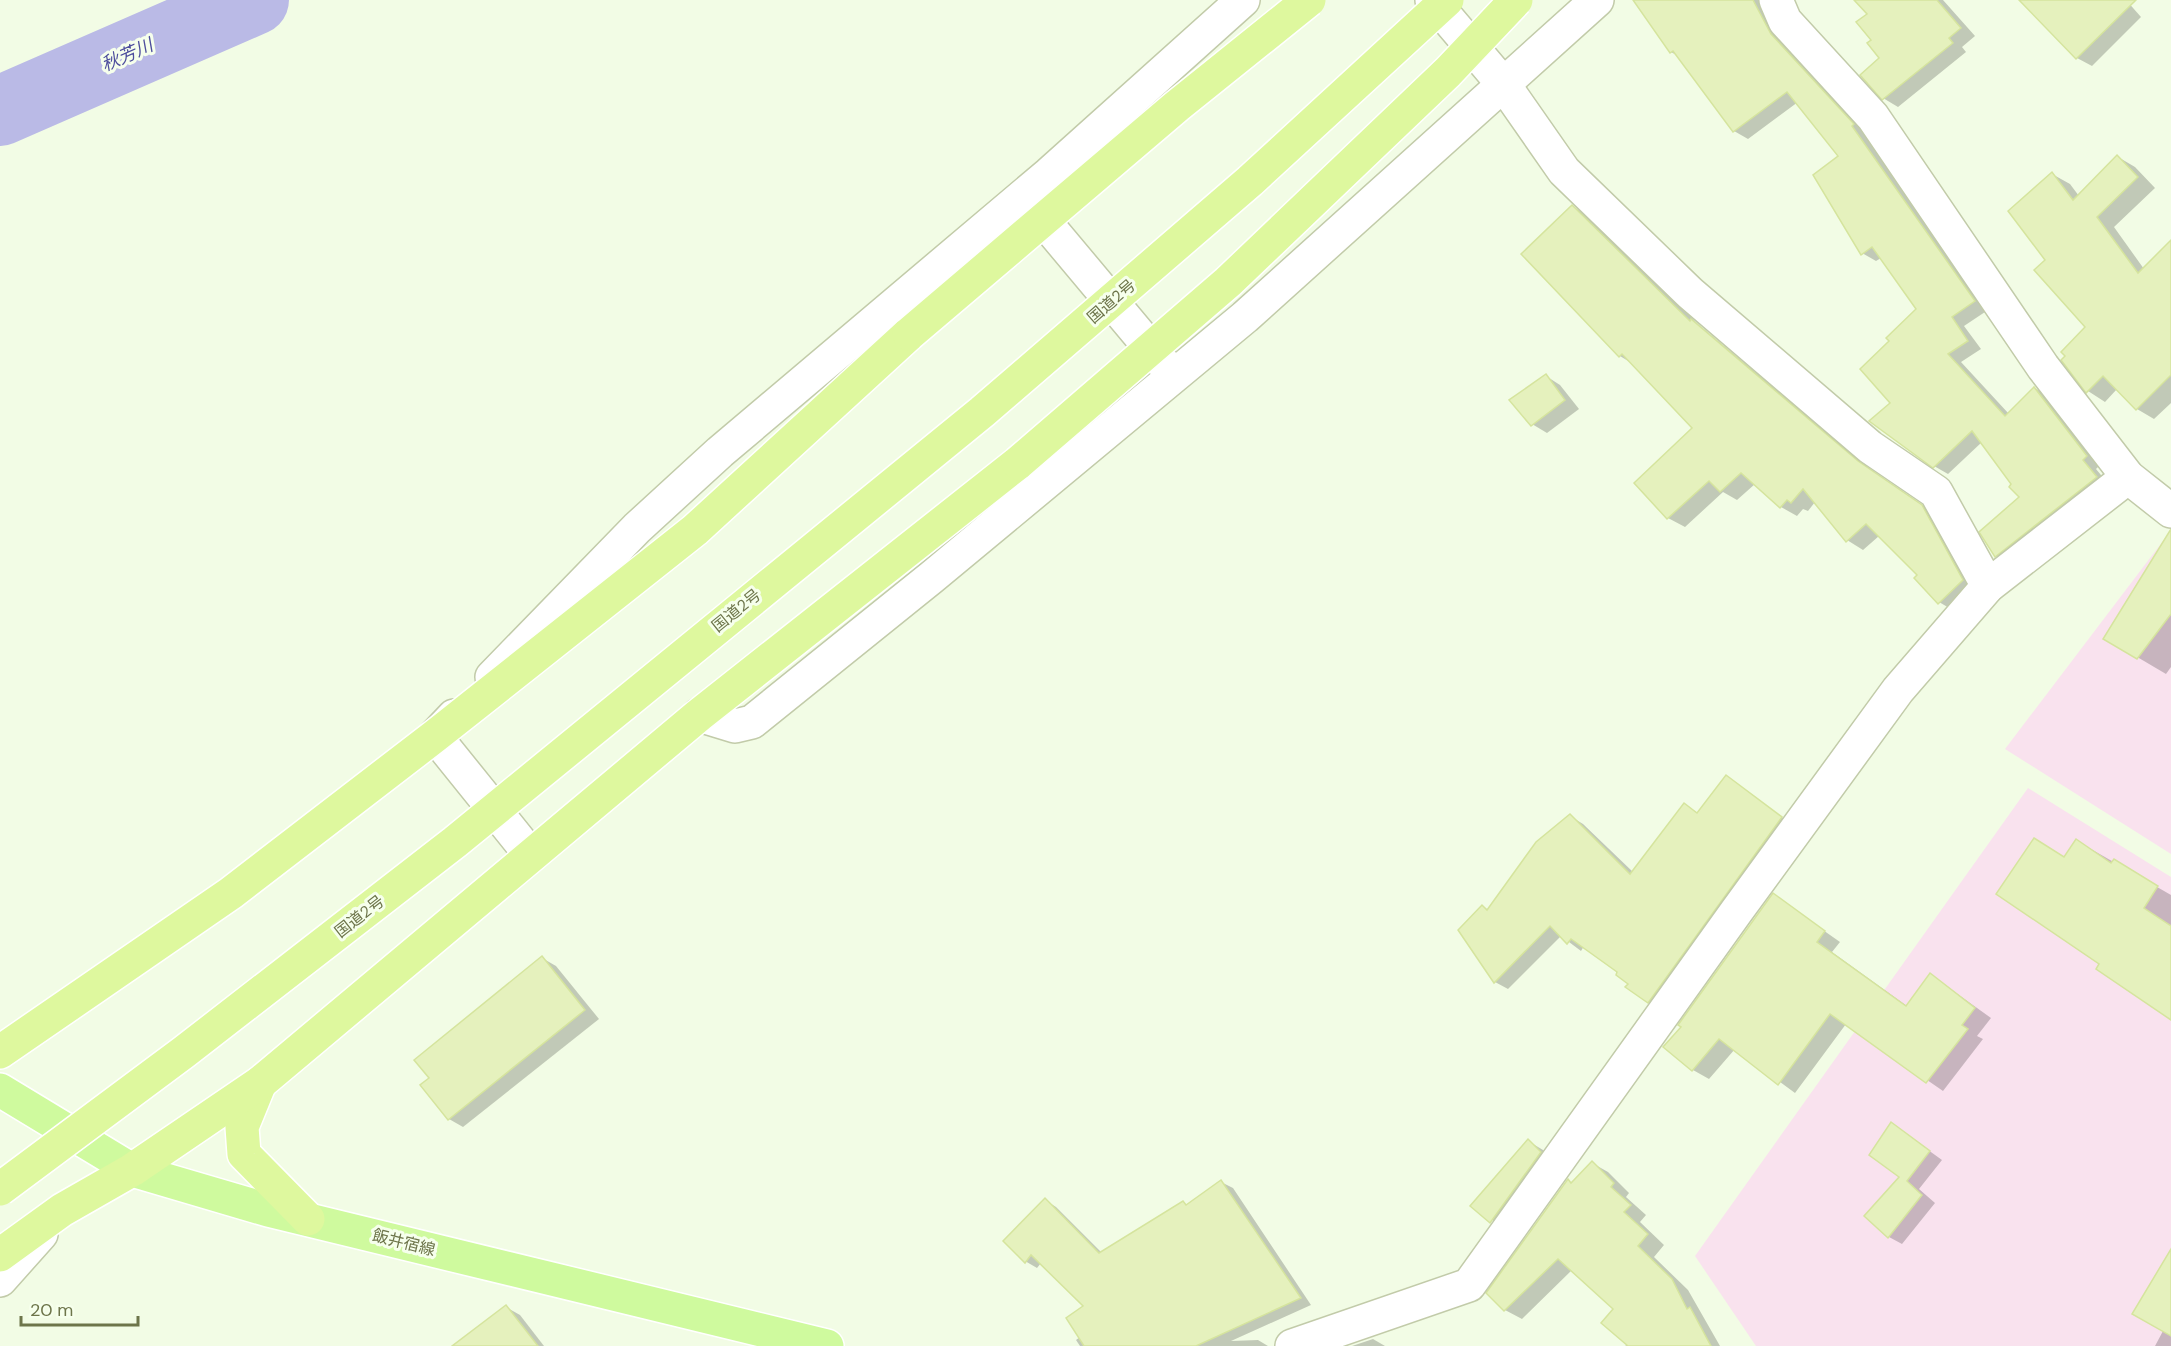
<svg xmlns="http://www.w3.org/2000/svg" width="2171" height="1346" viewBox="0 0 2171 1346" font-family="'DM Sans','Noto Sans JP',sans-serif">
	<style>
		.education { fill: #f9e2ee }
		.shadow { fill: #0003 }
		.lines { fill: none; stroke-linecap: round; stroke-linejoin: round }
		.river { stroke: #babae6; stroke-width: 70 }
		.building { fill: #e5f1bd; stroke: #d5e49d; stroke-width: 1.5 }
		.minor-casing { stroke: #c2cba9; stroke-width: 36 }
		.primary-casing { stroke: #fff; stroke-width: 36 }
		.trunk-casing { stroke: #fff; stroke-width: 36 }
		.minor { stroke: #fff; stroke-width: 33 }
		.primary { stroke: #cffa9e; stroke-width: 33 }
		.trunk { stroke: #def89e; stroke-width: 33 }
		.trunk-bridge-casing { stroke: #fff; stroke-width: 36; stroke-linecap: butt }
		.trunk-bridge { stroke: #def89e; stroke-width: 33 }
		.labels { text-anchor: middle; stroke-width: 6; stroke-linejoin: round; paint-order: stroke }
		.street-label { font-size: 16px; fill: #6d754a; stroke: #f6ffec }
		.water-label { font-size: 18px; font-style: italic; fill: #4d4d9d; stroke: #f6ffec }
	</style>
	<rect width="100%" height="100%" fill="#f2fce5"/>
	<g class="education">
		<path d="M2169,533L2171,534V854L2005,749Z"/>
		<path d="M2028,788L2171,877V1346H1756L1695,1256Z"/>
	</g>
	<g class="shadow">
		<path d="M1655,0H1759L1867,132L1865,134L1988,310L1964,326L1981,349L1961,362L2009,414L2035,388L2048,396L2100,465L2096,469L2110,486L2010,564L1996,556L2021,498L1982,442L1948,474L1934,466L1892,403L1891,341L1918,309L1881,258L1876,261L1862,253L1841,156L1798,102L1748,139L1734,131L1678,56L1671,52Z"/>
		<path d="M1859,0H1943L1975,36L1962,47L1966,52L1898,107L1883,98L1882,58L1873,40L1869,14Z"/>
		<path d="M2021,0H2126L2141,17L2092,66L2077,58Z"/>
		<path d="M2118,157L2135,167L2155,188L2114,227L2144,269L2171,253V403L2154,419L2137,409L2117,389L2105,402L2088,391L2087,327L2047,261L2052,174L2070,184L2079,196Z"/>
		<path d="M1572,206L1588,216L1699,325L1875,473L1938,516L1979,590L1956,612L1939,602L1919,575L1879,536L1863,550L1847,540L1815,502L1808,511L1803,509L1797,516L1781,507L1755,484L1737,500L1723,492L1685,527L1668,518L1694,428L1633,364L1620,356Z"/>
		<path d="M1546,376L1560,385L1579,409L1547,433L1532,424Z"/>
		<path d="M2171,559V667L2166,674L2105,638Z"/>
		<path d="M1726,777L1794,826L1662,1009L1648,1002L1619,971L1584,946L1581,951L1561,936L1508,989L1495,982L1483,907L1489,910L1570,816L1583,824L1633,872L1684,805L1698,813Z"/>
		<path d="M2077,841L2171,895V1018L2101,963L2065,858Z"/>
		<path d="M1773,895L1840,942L1832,952L1907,1006L1931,975L1991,1018L1977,1036L1983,1039L1943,1091L1846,1024L1795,1093L1735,1049L1709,1079L1693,1070L1683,1026Z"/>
		<path d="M542,958L556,966L599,1019L463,1127L449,1119Z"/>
		<path d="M1892,1124L1942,1160L1919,1189L1935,1203L1902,1244L1889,1237L1901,1177Z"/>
		<path d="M1528,1141L1543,1150L1555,1162L1506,1230L1472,1205Z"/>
		<path d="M1592,1163L1608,1172L1629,1193L1626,1197L1646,1215L1640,1222L1664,1245L1654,1257L1688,1290L1720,1346H1625L1628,1344L1615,1309L1572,1270L1522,1319L1505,1310L1568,1181L1572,1184Z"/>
		<path d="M1221,1182L1233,1188L1311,1305L1231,1341L1258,1340L1268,1346H1080L1076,1340L1080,1337L1085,1306L1041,1263L1037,1268L1025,1261L1045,1200L1056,1207L1102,1253L1183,1203L1188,1205Z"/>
		<path d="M2171,1252V1346H2155L2163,1331Z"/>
		<path d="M506,1307L520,1315L544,1346H461Z"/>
		<path d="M1373,1339L1385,1346H1352Z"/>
	</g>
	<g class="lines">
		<path class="river" d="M0,111L254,0"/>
	</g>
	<g class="building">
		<path d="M1633,0H1753L1771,34L1854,124L1852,126L1975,301L1952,317L1968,341L1948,354L2005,416L2034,387L2087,456L2083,460L2097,477L1995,557L1979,532L2019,497L2009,487L2011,484L1972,431L1933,468L1869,421L1890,403L1860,369L1889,341L1886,338L1916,309L1872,247L1861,255L1813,175L1838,156L1787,92L1733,132L1673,51L1670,53Z"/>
		<path d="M1854,0H1937L1961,28L1949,38L1953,43L1882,100L1860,75L1879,58L1867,43L1871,40L1856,22L1867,14Z"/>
		<path d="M2019,0H2136L2076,59Z"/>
		<path d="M2117,155L2138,177L2097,217L2138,273L2171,240V375L2136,410L2103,376L2086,393L2061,360L2065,356L2061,352L2085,327L2034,270L2045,260L2008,211L2052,172L2073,200Z"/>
		<path d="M1572,205L1690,321L1691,319L1858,461L1922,505L1963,580L1938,604L1914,578L1917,575L1866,524L1846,542L1803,489L1791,503L1787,500L1780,508L1741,473L1720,492L1709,481L1667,519L1634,483L1692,428L1622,354L1619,357L1521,254Z"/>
		<path d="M1546,374L1565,400L1531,426L1509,400Z"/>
		<path d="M2171,529V614L2137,659L2103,639Z"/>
		<path d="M1726,775L1782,817L1648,1003L1625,987L1628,984L1616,975L1617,972L1571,939L1567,944L1550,926L1494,983L1458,930L1482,905L1487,910L1536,842L1570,814L1630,874L1684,803L1697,813Z"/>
		<path d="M2034,838L2064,857L2076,839L2111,863L2114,859L2158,886L2144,908L2171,926V1020L2096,969L2099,964L1996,894Z"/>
		<path d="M1773,893L1825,931L1817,942L1906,1006L1930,973L1975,1008L1962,1025L1968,1029L1926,1083L1830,1014L1778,1085L1719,1039L1692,1071L1663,1047L1681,1027L1678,1025Z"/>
		<path d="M542,956L585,1010L448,1120L420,1085L429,1078L414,1060Z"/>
		<path d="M1891,1122L1930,1151L1907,1181L1922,1195L1888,1238L1864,1216L1899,1177L1869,1155Z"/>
		<path d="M1528,1139L1541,1152L1490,1223L1470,1206Z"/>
		<path d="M1592,1161L1614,1183L1611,1187L1631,1205L1624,1212L1648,1234L1638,1246L1672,1279L1687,1309L1690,1307L1711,1346H1628L1601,1323L1613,1309L1558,1259L1504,1311L1486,1293L1568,1179L1571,1183Z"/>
		<path d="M1221,1180L1301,1298L1196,1346H1084L1066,1318L1083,1306L1031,1255L1025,1263L1003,1241L1045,1198L1099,1253L1183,1201L1186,1205Z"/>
		<path d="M2171,1249V1336L2132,1314Z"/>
		<path d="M506,1305L538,1346H452Z"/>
	</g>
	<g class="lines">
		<g class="minor-casing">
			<g id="minor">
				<path d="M1432,0L1504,85L1564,171L1690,293L1870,447L1936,492L1988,586"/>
				<path d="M1776,0L1785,21L1873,117L2043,367L2128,477L2171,511"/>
				<path d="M1024,197L1168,369"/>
				<path d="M492,677L637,528L720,452L1049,174L1243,0"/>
				<path d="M699,715L735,726L752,722L932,577L1245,317L1597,0"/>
				<path d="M454,716L435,736L530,854"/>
				<path d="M0,1280L41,1234"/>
				<path d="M1292,1346L1469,1285L1736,912L1898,690L1988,586L2128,477"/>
			</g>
		</g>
		<g class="primary-casing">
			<path id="primary" d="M0,1090L132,1170L268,1210L827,1346"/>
		</g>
		<g class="trunk-casing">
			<g id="trunk">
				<path d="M0,1052L231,893L435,736L695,530L909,334"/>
				<path d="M260,1083L242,1127L244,1154L308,1219"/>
				<path d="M0,1255L62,1210L132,1170L260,1083L699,715L1018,463"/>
			</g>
		</g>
		<use href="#minor" class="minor"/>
		<use href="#primary" class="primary"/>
		<use href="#trunk" class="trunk"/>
		<g class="trunk-bridge-casing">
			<g id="trunk-bridge">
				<path d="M909,334L1177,106L1309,0"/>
				<path d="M1018,463L1228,282L1448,72L1516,0"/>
				<path d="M0,1189L184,1052L455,842L982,412L1250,181L1447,0"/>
			</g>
		</g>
		<use href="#trunk-bridge" class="trunk-bridge"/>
	</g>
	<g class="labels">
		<g class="street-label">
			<text transform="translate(1111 301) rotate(-41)" y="6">国道2号</text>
			<text transform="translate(736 610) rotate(-39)" y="6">国道2号</text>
			<text transform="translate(359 916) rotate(-38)" y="6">国道2号</text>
			<text transform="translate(404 1242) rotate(14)" y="6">飯井宿線</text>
		</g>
		<g class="water-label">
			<text transform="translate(127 55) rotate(-24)" y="6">秋芳川</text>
		</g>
	</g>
	<path d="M21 1316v9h117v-9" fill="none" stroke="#6d754a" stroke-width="3"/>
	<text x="30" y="1316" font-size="18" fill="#6d754a" stroke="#f6ffec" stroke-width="4.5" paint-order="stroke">20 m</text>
</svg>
